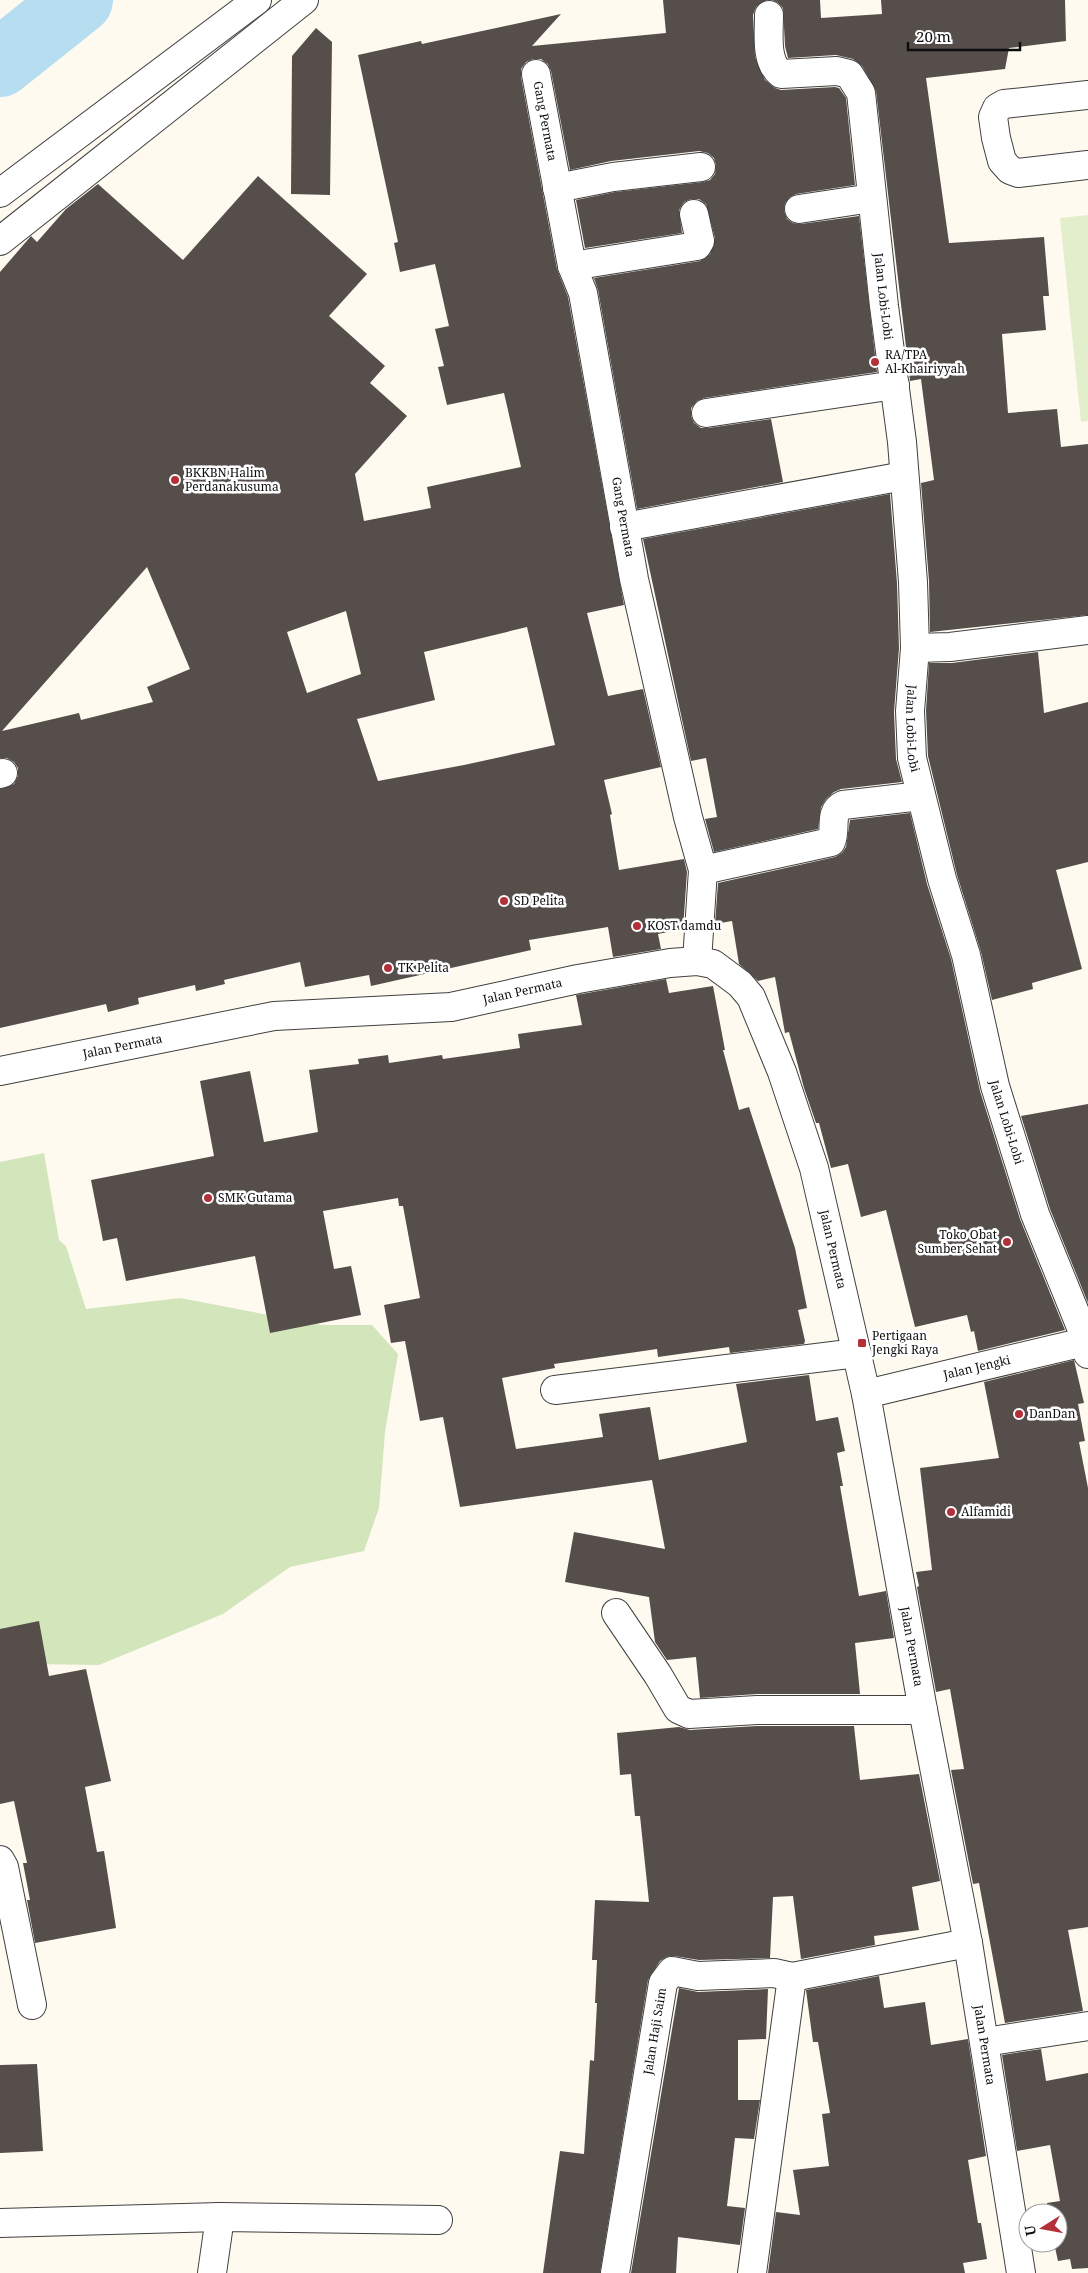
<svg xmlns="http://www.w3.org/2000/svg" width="1088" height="2273" viewBox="0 0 1088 2273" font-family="'Noto Serif',serif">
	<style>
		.green { fill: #d3e6bb }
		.pitch { fill: #e3eecc }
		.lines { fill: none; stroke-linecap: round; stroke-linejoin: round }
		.river { stroke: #b7ddf1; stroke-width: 68 }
		.building { fill: #554e4b; fill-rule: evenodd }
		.minor-casing { stroke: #404040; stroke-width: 30 }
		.minor { stroke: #fff; stroke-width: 28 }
		.poi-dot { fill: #b3303a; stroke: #fff; stroke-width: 2 }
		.labels { text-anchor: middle; stroke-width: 5; stroke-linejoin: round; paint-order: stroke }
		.street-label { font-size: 12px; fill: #0d0d0d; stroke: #fff }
		.poi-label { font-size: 12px; fill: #0d0d0d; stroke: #fff; text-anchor: start }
	</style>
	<rect width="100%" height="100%" fill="#fefaef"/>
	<path class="green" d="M44,1153L59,1240L66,1246L86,1309L180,1298L321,1325H372L398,1354L385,1432L379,1508L364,1551L290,1567L223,1614L99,1665L29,1664L0,1649V1162Z"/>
	<path class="pitch" d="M1088,215V421L1081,422L1060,218Z"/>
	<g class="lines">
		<path class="river" d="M0,63L79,0"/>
	</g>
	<g class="building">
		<path d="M663,0H767L756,7L753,15L755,57L765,80L775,88L781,90L835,87L839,88L846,98L855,185L796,194L790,197L785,203L784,211L787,219L793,223L801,224L859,216L877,372L704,398L697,401L691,408V416L694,423L701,428H708L771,419L783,482L637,509L598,290L594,278L700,261L710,254L715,238L706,204L699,199H691L684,202L679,210L682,233L585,248L576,200L615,192L703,182L710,180L715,174L716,165L714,158L708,153L699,151L611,161L570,170L551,71L548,64L541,59H533L526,62L521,69V77L557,269L568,297L624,605L587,613L608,696L643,689L661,767L604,780L612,814L610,815L619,870L684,859L687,872L683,929L658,934L661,949L613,957L608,927L529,940L531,950L371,986L369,975L305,987L300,962L224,980L225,984L196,991L195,985L138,998L139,1004L108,1012L106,1004L0,1028V789L14,784L18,776V768L14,762L7,758H0V272L31,236L37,242L66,209L98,184L183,260L258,176L367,274L329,316L385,366L370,383L407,416L355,474L364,521L431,508L427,487L521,467L504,393L447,405L438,367L444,366L435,329L449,326L435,264L400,272L394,243L398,242L358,55L421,41L422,44L561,14L532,46L666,33ZM147,567L190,669L147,687L153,702L81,720L79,713L2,731ZM346,611L361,674L307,693L287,632ZM527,627L555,745L464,765L378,781L357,719L435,700L424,652Z"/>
		<path d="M772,0H820L821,18L882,14L881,0H1065L1066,41L1009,48L1005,69L926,78L949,243L1044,237L1049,296H1043L1046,330L1002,334L1008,413L1057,409L1061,447L1088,444V615L930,632L929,581L921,483L934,480L921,379L910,381L876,91L862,66L853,59L836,55L788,58L785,46L783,8L777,2Z"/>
		<path d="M316,28L332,42L330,195L291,194L292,56Z"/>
		<path d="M890,494L897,583L899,648L894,712L896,759L902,782L841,789L834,792L826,799L821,807L818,829L714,852L705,819L717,817L706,758L691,761L643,539Z"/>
		<path d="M1038,652L1044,713L1088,702V862L1056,870L1082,969L1032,983L1033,989L992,1000L981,952L957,875L928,756L926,711L929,663H952Z"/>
		<path d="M910,813L927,884L951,959L980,1091L1020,1219L1065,1330L978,1351L974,1331L971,1332L967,1315L915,1327L886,1210L861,1217L848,1164L831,1168L819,1123H816L804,1088L789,1032L785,1033L775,977L758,981L739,964L732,921L715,924L718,883L835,857L842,853L846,847L850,820Z"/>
		<path d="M666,979L669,993L713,986L725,1050H723L739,1110L749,1107L795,1248L807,1308L798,1310L805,1341L804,1344L730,1353L729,1347L658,1357L657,1349L554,1364L555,1368L502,1378L516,1449L603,1437L599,1414L650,1407L659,1460L747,1442L736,1384L809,1375L816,1421L838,1417L845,1451L837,1453L843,1486H840L859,1596L886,1591L894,1638L855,1643L860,1694H757L700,1698L696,1657L667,1660L655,1642L649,1597L565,1582L574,1532L665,1549L652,1480L460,1507L443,1417L420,1421L405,1341L391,1343L384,1305L420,1298L403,1206H399L398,1198L323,1211L334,1269L351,1266L361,1315L270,1333L255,1256L126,1281L117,1238L103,1241L91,1180L214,1156L200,1081L250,1071L264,1142L318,1132L309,1070L359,1064L358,1059L388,1055L389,1063L442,1055L443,1059L520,1048L518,1034L582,1025L576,995Z"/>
		<path d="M1088,1104V1303L1050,1209L1021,1116Z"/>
		<path d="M1074,1360L1084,1403L1078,1404L1085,1441L1079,1442L1088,1488V1927L1068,1930L1083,2011L1005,2023L979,1883L973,1884L951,1770L964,1769L950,1689L936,1692L917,1587L919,1586L916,1572L932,1570L920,1468L999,1458L984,1382Z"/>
		<path d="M39,1621L49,1676L86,1669L111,1781L85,1787L97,1852L104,1851L116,1928L35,1943L27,1900H30L23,1863H27L14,1801L0,1804V1629Z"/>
		<path d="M757,1726H854L860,1780L919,1774L940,1881L912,1887L919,1930L874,1936L875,1945L801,1959L793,1896L773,1897L770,1958L699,1960L674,1956L666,1957L660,1961L648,1980L600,2273H543L560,2151L584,2154L590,2060L594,2061L597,2003H595L597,1960H592L595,1900L649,1902L640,1816H635L631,1774L620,1775L617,1733L679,1727L690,1730Z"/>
		<path d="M879,1976L884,2008L925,2002L931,2045L968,2039L986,2156L968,2160L978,2223H981L987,2259L963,2263L965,2273H768L776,2212L800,2215L793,2170L829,2166L822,2114L830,2113L818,2042H813L806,1990Z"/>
		<path d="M679,1988L698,1992L768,1989L766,2039L738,2040V2100H760L754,2139L735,2138L727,2206L745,2208L740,2245L678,2237L676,2273H631Z"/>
		<path d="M1041,2049L1046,2081L1088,2073V2268L1072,2269L1070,2259L1058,2261L1054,2243H1058V2213H1049L1047,2203L1060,2201L1050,2145L1017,2151L1002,2055Z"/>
		<path d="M37,2064L43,2151L0,2153V2065Z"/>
	</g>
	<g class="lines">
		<g class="minor-casing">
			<g id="minor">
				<path id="s1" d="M769,15C769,34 765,62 781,74L837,71L849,74L861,93L884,306L902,442L913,582L915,648L910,711L912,758L942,879L966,955L995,1086L1035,1214L1087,1342L1088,1354"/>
				<path id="s2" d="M536,74L572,266L583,293L634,579L688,817L703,870L697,961"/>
				<path d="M1088,95L1004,104L997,108L993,117L996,138L1002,161L1010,170L1018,173L1088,165"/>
				<path d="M557,188L613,177L701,167"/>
				<path d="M0,193L257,0"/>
				<path d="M799,209L872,198"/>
				<path d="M0,241L304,0"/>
				<path d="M572,266L697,246L700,241L694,214"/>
				<path d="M706,413L895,385"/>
				<path d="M624,527L904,476"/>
				<path d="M915,648L950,647L1088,630"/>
				<path d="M0,774L3,773"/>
				<path d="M703,870L831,842C837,830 828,812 843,805L921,796"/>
				<path id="s3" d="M0,1071L274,1016L451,1007L578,979L670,963L697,961L713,964L740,984L751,997L782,1072L814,1168L866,1394L923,1710L968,1943L1021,2273"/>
				<path d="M555,1390L857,1353"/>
				<path id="s4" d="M866,1394L1088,1341"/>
				<path d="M616,1613L658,1675L678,1709L689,1714L757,1710H923"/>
				<path d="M0,1860L4,1867L32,2005"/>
				<path d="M985,2042L1088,2026"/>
				<path d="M0,2223L220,2217L438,2220"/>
				<path d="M212,2273L220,2217"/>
				<path id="s5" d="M615,2273L663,1983L672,1971L698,1976L774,1973L792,1977L968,1943"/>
				<path d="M752,2273L792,1977"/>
			</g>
		</g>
		<use href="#minor" class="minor"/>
	</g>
	<g class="poi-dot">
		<circle cx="875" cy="362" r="5"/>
		<circle cx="175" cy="480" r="5"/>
		<circle cx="504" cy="901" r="5"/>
		<circle cx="637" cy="926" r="5"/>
		<circle cx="388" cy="968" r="5"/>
		<circle cx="208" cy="1198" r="5"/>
		<circle cx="1007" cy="1242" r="5"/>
		<rect x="857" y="1338" width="10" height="10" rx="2.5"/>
		<circle cx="1019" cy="1414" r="5"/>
		<circle cx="951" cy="1512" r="5"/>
	</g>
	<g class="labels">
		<g class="street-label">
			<text dy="4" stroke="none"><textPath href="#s2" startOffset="48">Gang Permata</textPath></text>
			<text dy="4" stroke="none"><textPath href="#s1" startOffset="358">Jalan Lobi-Lobi</textPath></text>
			<text dy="4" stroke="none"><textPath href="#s2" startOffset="452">Gang Permata</textPath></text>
			<text dy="4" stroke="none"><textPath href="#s1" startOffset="792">Jalan Lobi-Lobi</textPath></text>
			<text dy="4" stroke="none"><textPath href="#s3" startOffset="530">Jalan Permata</textPath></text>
			<text dy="4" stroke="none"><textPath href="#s3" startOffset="125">Jalan Permata</textPath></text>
			<text dy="4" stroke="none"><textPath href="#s1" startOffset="1198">Jalan Lobi-Lobi</textPath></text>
			<text dy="4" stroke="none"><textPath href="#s3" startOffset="1040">Jalan Permata</textPath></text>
			<text dy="4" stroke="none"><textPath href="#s4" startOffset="114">Jalan Jengki</textPath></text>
			<text dy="4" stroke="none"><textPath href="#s3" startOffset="1445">Jalan Permata</textPath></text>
			<text dy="4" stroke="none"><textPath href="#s5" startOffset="245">Jalan Haji Saim</textPath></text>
			<text dy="4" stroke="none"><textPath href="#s3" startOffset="1850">Jalan Permata</textPath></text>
		</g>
		<g class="poi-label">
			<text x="885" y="359">RA/TPA<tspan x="885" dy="14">Al-Khairiyyah</tspan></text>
			<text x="185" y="477">BKKBN Halim<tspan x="185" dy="14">Perdanakusuma</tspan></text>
			<text x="514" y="905">SD Pelita</text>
			<text x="647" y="930">KOST damdu</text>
			<text x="398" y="972">TK Pelita</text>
			<text x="218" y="1202">SMK Gutama</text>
			<text x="997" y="1239" text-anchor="end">Toko Obat<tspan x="997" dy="14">Sumber Sehat</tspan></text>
			<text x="872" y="1340">Pertigaan<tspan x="872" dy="14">Jengki Raya</tspan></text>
			<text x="1029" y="1418">DanDan</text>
			<text x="961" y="1516">Alfamidi</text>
		</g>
	</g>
	<g transform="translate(1043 2228) rotate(259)"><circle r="24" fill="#ffffff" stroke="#9e9e9e"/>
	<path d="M0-4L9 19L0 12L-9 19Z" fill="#b3303a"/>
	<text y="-8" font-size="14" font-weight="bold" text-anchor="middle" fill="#0d0d0d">U</text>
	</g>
	<path d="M908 42v8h112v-8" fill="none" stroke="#0d0d0d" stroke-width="2.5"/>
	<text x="916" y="42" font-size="15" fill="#0d0d0d" stroke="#ffffff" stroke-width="4" paint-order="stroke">20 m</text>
</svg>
